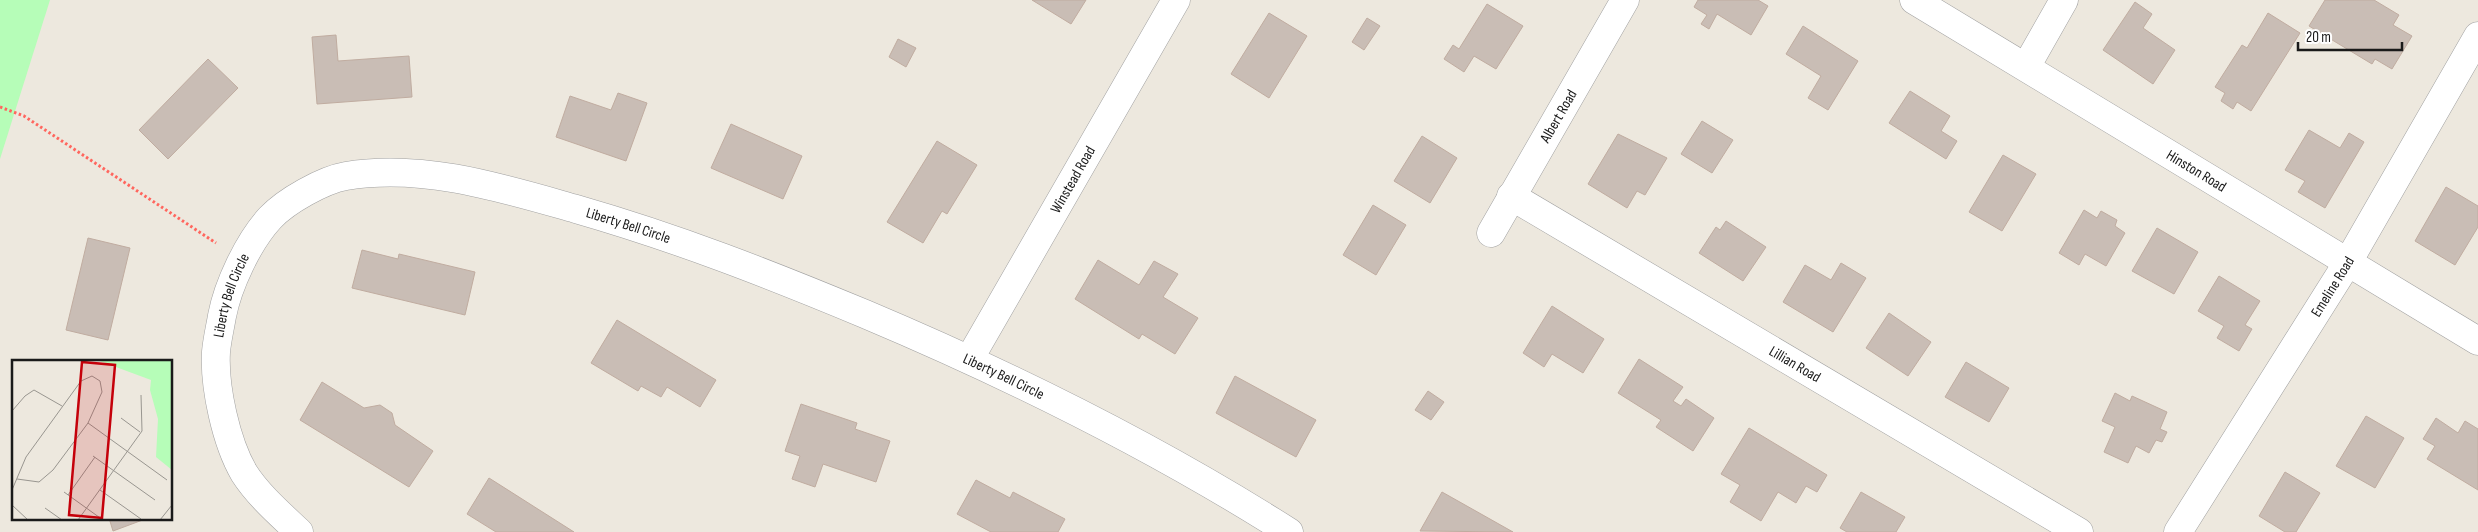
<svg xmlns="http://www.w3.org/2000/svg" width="2478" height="532" viewBox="0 0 2478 532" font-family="'Sofia Sans Condensed',sans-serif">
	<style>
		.park { fill: #b6fdb8 }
		.building { fill: #c9bdb5; stroke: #c0aca0 }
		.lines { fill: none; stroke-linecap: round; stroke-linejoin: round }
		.minor-casing { stroke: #a1a1a1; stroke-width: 29 }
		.path { stroke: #ff665e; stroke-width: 3; stroke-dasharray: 2.5 2.5; stroke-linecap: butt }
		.minor { stroke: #fff; stroke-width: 28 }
		.labels { text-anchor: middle; stroke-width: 4; stroke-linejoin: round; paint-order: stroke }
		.street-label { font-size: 15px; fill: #1a1a1a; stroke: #fff }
		.inset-road { fill: none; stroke: #999690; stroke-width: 1 }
		.view { fill: #c5000a; fill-opacity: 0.15; stroke: #c5000a; stroke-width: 2.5 }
		.inset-edge { fill: none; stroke: #1a1a1a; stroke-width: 2.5 }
	</style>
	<rect width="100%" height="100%" fill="#ede8de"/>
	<path class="park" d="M0,0H50L0,159Z"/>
	<g class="building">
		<path d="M1032,0H1086L1071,24Z"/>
		<path d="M1698,0H1758L1768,6L1751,35L1717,14L1709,29L1701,24L1707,15L1694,7Z"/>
		<path d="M2325,0H2374L2399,15L2393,25L2412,36L2392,69L2375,59L2372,64L2309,26Z"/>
		<path d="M2135,2L2152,14L2143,28L2175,50L2153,84L2103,50Z"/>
		<path d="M1487,4L1523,26L1496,69L1474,56L1464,72L1444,59L1453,45L1459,49Z"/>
		<path d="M1269,13L1307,36L1269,98L1231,74Z"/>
		<path d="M2268,13L2300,33L2251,111L2237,102L2233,109L2221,101L2225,93L2215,87L2242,45L2247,48Z"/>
		<path d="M1367,18L1380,26L1364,50L1352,42Z"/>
		<path d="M1803,26L1858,61L1828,110L1808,98L1821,76L1786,54Z"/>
		<path d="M336,35L338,61L409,56L412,97L317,104L312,37Z"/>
		<path d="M898,39L916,48L906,67L889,57Z"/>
		<path d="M208,59L238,88L168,159L139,130Z"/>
		<path d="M1910,91L1950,116L1941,131L1957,141L1946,159L1889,123Z"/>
		<path d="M618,93L647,103L626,161L556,137L570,96L611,110Z"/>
		<path d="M1702,121L1733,140L1712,173L1681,154Z"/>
		<path d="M731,124L802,156L783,199L711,168Z"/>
		<path d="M2309,130L2340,148L2349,133L2364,142L2325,208L2298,192L2305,181L2285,170Z"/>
		<path d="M1618,134L1667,158L1645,195L1637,191L1627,208L1588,184Z"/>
		<path d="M1422,136L1457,158L1430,203L1394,181Z"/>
		<path d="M937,141L977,165L947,214L942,211L923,243L887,222Z"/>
		<path d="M2003,155L2036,174L2002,231L1969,212Z"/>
		<path d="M2446,187L2478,206V227L2455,265L2415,241Z"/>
		<path d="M1373,205L1406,225L1376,275L1343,255Z"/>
		<path d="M2084,210L2097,218L2101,211L2117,220L2115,226L2125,233L2106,266L2085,254L2079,265L2059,253Z"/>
		<path d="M1726,221L1766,247L1743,281L1699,253L1716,227L1720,230Z"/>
		<path d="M2157,228L2198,252L2174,294L2132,271Z"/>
		<path d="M88,238L130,248L108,340L66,330Z"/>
		<path d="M362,250L398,259L399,254L475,272L465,315L352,288Z"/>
		<path d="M1098,260L1139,285L1154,261L1178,274L1163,297L1198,318L1175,354L1142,334L1139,339L1075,299Z"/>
		<path d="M1841,263L1866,278L1833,332L1783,302L1805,265L1831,280Z"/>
		<path d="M2219,276L2260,301L2245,325L2252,329L2239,351L2217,338L2224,326L2198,311Z"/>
		<path d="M1552,306L1604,339L1583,373L1552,354L1544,367L1523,353Z"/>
		<path d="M1889,313L1931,342L1908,376L1866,348Z"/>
		<path d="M617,320L716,380L700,407L667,387L661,397L641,386L638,391L591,363Z"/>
		<path d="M1639,359L1683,387L1673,401L1681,406L1686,399L1714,418L1693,451L1656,427L1661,420L1618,393Z"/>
		<path d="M1966,362L2009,388L1989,422L1945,397Z"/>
		<path d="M1235,376L1316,420L1296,457L1216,413Z"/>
		<path d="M322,382L364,408L380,405L392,413L395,425L433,451L409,487L300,420Z"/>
		<path d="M1428,391L1444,402L1431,420L1415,410Z"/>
		<path d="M2115,393L2130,401L2132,396L2167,412L2160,429L2167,432L2162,442L2156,440L2149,453L2136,446L2128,463L2104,452L2115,427L2102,421Z"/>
		<path d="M801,404L857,423L855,429L890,441L876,482L823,464L815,487L792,479L800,456L785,451Z"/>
		<path d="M2366,416L2404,438L2375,488L2336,466Z"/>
		<path d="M2436,418L2458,433L2465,421L2478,429V490L2427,459L2435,446L2423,439Z"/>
		<path d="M1749,428L1827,475L1817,492L1806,486L1796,503L1778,492L1761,521L1730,502L1740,485L1721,474Z"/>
		<path d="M2285,472L2320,493L2296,532H2285L2259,516Z"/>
		<path d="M489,478L574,532H496L467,514Z"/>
		<path d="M976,480L1010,498L1013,492L1065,519L1058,532H991L957,514Z"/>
		<path d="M1442,492L1513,532L1420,531Z"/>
		<path d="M1861,492L1905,517L1896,532H1847L1840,528Z"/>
		<path d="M109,518H148L113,531Z"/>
	</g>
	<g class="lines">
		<g class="minor-casing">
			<g id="minor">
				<path id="s1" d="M1914,0L2478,341"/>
				<path d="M2026,67L2064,0"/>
				<path id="s2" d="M1511,196L2079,532"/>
				<path id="s3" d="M1491,233L1625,0"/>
				<path id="s4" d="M970,358L1176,0"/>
				<path id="s5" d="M299,532C280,514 258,495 244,473C226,442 214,387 216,352C217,340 220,328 222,316C228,285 248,242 270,218C286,201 323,180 346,176C423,163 502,188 576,209C677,238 769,274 865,314C1012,376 1155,447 1289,532"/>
				<path id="s6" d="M2178,532L2348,262L2478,36"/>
			</g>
		</g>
		<path class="path" d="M0,107L24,116L216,243"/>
		<use href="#minor" class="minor"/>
	</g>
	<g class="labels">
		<g class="street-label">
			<text dy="5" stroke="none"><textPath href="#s3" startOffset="135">Albert Road</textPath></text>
			<text dy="5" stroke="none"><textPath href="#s1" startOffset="330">Hinston Road</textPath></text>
			<text dy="5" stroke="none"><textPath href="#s4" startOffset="206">Winstead Road</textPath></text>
			<text dy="5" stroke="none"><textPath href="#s5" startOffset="730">Liberty Bell Circle</textPath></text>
			<text dy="5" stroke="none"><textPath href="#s6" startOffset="290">Emeline Road</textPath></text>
			<text dy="5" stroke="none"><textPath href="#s5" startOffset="265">Liberty Bell Circle</textPath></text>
			<text dy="5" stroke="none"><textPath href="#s2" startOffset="330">Lillian Road</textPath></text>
			<text dy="5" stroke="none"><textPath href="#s5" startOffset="1135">Liberty Bell Circle</textPath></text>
		</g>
	</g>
	<g transform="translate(12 360)">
		<rect width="160" height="160" fill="#ede8de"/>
		<path d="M85,0H160V110L144,97L146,59L138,30L139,20Z" fill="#b6fdb8"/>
		<path class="inset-road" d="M0,51L13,36L22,30L50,46M109,58L128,72M76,63L155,120M81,96L143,140M0,130L14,97L69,21L80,16L88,21L90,32L76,63L41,110L27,122L5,119M88,130L129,159M52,132L91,160M56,135L83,97M0,145L16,160M33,148L50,160M66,160L130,71L129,35M148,160L160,145"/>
		<path class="view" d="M70,2L103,5L90,158L57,155Z"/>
		<rect width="160" height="160" class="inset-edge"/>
	</g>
	<path d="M2298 42v8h104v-8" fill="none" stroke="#1a1a1a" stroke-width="2.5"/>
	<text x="2306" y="42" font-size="15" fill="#1a1a1a" stroke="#ffffff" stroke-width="4" paint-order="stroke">20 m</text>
</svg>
